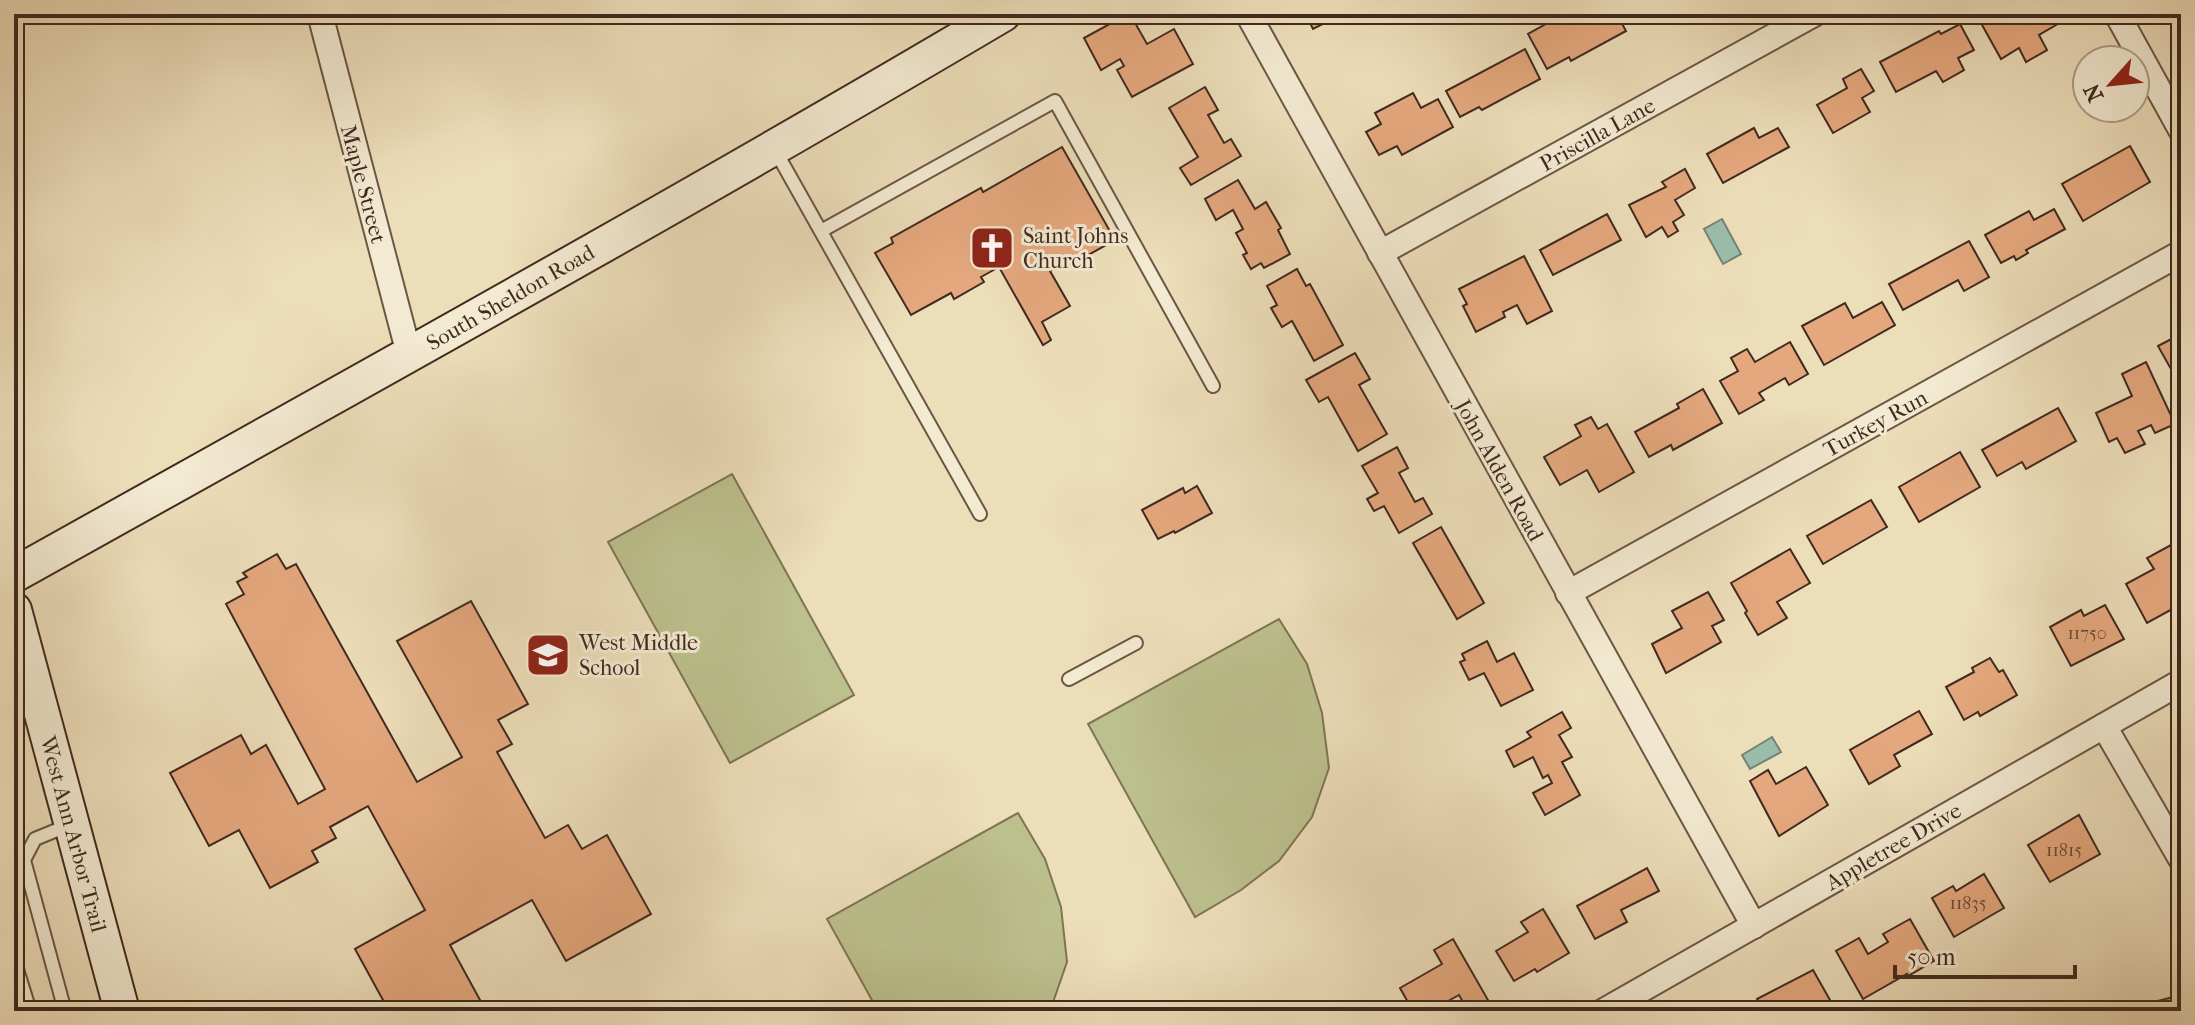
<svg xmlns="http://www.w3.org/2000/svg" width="2195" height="1025" viewBox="0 0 2195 1025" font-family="'IM FELL French Canon',serif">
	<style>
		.green { fill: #bcc08d; stroke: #7e7456; stroke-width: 2 }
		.water { fill: #9abdab; stroke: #768273; stroke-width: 2 }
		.building { fill: #e5a87e; stroke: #40291f; stroke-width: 2 }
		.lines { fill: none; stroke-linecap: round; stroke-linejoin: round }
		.lane-casing { stroke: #6b5646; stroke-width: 16 }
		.street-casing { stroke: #6b5646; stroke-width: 28 }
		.secondary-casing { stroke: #40291f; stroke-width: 38 }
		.lane { stroke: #f3ead2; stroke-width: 12 }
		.street { stroke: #f3ead2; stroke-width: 24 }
		.secondary { stroke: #f3ead2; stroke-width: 34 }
		.labels { text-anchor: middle; stroke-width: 6; stroke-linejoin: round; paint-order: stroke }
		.number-label { font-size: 18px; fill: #694937 }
		.street-label { font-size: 22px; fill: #40291f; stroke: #f3ead2 }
		.poi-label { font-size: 22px; fill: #40291f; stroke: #f3ead2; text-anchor: start }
	</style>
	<rect width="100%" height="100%" fill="#eddeba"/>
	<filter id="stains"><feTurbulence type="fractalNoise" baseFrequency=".0025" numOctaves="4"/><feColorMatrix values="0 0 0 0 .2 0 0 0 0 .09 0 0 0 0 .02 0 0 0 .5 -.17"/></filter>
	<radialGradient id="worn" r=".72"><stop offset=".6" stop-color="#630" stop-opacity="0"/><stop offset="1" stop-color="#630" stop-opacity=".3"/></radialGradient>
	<g class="green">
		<path d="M732,474L854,695L730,763L608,542Z"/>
		<path d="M1279,619L1307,664L1322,713L1329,768L1312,817L1279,861L1241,890L1195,917L1088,724Z"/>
		<path d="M1018,813L1045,859L1061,907L1067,962L1050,1011H878L827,919Z"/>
	</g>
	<g class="water">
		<path d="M1722,219L1741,254L1723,264L1704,229Z"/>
		<path d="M1772,737L1781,752L1750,769L1742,755Z"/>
	</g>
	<g class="building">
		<path d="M1128,14H1130L1147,44L1174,29L1193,64L1132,97L1117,70L1124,66L1120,59L1101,70L1084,38Z"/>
		<path d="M1301,14H1342L1313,29L1308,19L1304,21Z"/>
		<path d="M1564,14H1574L1579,22L1593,14H1617L1626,31L1571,61L1569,57L1547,69L1528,34Z"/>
		<path d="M1976,14H2059L2063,21L2039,35L2047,50L2026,62L2019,48L2001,59Z"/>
		<path d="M1960,24L1974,50L1958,58L1964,70L1943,82L1936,71L1896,92L1880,62L1939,31L1941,34Z"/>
		<path d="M1525,49L1540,79L1482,110L1479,107L1460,117L1446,91Z"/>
		<path d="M1861,69L1874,91L1862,98L1870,112L1833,133L1817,105L1847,88L1843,79Z"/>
		<path d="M1205,87L1218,110L1208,115L1224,143L1231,139L1241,156L1191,185L1180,168L1198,157L1169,108Z"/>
		<path d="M1413,93L1421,108L1438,99L1453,127L1402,155L1397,146L1379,155L1366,132L1381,124L1375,113Z"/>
		<path d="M1754,128L1759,138L1778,128L1789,147L1723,183L1707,154Z"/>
		<path d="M2130,146L2150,182L2083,221L2062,184Z"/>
		<path d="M1062,147L1115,240L1065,268L1062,264L1050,271L1070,306L1042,322L1051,340L1043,345L999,267L981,277L984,282L954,299L951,293L911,315L875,253L893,243L891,238L981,188L983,192Z"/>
		<path d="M1685,169L1695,188L1675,200L1684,215L1673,222L1678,231L1668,237L1662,227L1646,237L1629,205L1666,187L1662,182Z"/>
		<path d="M1238,180L1255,209L1266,202L1281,228L1278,230L1290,254L1264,268L1261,263L1251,269L1243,255L1247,253L1236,233L1243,229L1233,210L1216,220L1205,199Z"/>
		<path d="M2054,209L2065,229L2026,250L2028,253L2016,260L2014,256L2001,263L1985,235L2029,211L2034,220Z"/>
		<path d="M1607,214L1621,240L1553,275L1540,250Z"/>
		<path d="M1969,241L1989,277L1964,291L1958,280L1903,310L1889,284Z"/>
		<path d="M1524,256L1552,311L1527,324L1517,305L1503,312L1505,317L1476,332L1463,306L1467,304L1459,289Z"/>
		<path d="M1297,269L1306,286L1310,284L1343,345L1314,361L1292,321L1282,327L1271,308L1277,305L1267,286Z"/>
		<path d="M1882,302L1895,325L1824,365L1802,326L1845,303L1853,318Z"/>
		<path d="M2181,334V387L2158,346Z"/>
		<path d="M1790,342L1808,374L1789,385L1785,378L1759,393L1764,400L1739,414L1720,381L1738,371L1731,358L1747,349L1755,362Z"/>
		<path d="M1355,353L1370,379L1359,385L1387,434L1358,451L1328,397L1319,402L1306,380Z"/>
		<path d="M2146,362L2175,424L2155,433L2151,425L2138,431L2145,444L2125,453L2117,438L2109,442L2096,413L2132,396L2122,374Z"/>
		<path d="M1703,389L1722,423L1673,450L1671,445L1649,457L1635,432L1679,408L1677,404Z"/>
		<path d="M2058,408L2076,441L2026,469L2022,462L1997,476L1982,450Z"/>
		<path d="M1591,417L1598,429L1607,424L1634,472L1599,492L1587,470L1560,485L1544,457L1581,436L1575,425Z"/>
		<path d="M1397,447L1408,468L1399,473L1415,502L1423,498L1432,514L1399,533L1384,506L1374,511L1367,499L1378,493L1362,466Z"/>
		<path d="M1960,452L1980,487L1919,522L1899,487Z"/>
		<path d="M1197,486L1212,513L1175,533L1174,531L1158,539L1142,510L1183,488L1185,493Z"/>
		<path d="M1871,500L1887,527L1823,564L1807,536Z"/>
		<path d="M1441,527L1484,603L1457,619L1413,543Z"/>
		<path d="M2171,545L2176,556L2181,553V606L2176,607L2147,623L2126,584L2154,569L2147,558Z"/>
		<path d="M1790,549L1810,583L1777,602L1787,618L1758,635L1745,613L1747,611L1731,583Z"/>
		<path d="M277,554L286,569L296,564L417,782L462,757L397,641L471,601L528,704L498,720L512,744L497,752L545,838L568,825L582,849L607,835L651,914L566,961L532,900L450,945L486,1011H389L355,949L425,910L368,806L330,827L336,838L312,851L318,862L270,888L239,830L209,846L170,773L241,735L251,754L266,745L298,804L325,789L226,604L244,594L237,582L247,577L243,573Z"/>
		<path d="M1708,592L1724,620L1712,626L1721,642L1666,673L1652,644L1682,628L1672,611Z"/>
		<path d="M2105,605L2124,639L2071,666L2050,627L2081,610L2084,616Z"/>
		<path d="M1487,641L1497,662L1514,653L1533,690L1501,706L1484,673L1469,680L1460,662L1465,660L1462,654Z"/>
		<path d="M1990,658L1999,672L2003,670L2017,695L1980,716L1978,712L1964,720L1946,687L1974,672L1972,668Z"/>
		<path d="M1919,711L1932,734L1894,755L1900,766L1869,784L1850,750Z"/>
		<path d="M1562,712L1571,728L1559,735L1572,757L1562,762L1580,795L1545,815L1533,793L1552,783L1548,775L1543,778L1533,757L1514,767L1506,751L1531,737L1527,732Z"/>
		<path d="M1806,767L1828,805L1779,836L1750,781L1768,770L1776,784Z"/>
		<path d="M2079,815L2100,854L2050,882L2028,845Z"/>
		<path d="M1647,868L1659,891L1621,910L1627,922L1595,939L1577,906Z"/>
		<path d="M1984,874L2004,908L1954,937L1932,898L1953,886L1956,891Z"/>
		<path d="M1543,909L1569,953L1537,972L1535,969L1514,981L1496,951L1528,932L1521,922Z"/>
		<path d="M1910,919L1934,961L1908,976L1907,974L1863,999L1836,951L1859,938L1868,954L1888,942L1883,934Z"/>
		<path d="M1453,939L1488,1000L1468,1011L1459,995L1441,1005L1445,1011H1413L1400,988L1442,964L1434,950Z"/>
		<path d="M1813,970L1834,1007L1826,1011H1764L1757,999Z"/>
		<path d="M2181,995V1011H2118Z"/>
	</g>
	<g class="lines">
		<g class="lane-casing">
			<g id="lane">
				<path d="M775,150L980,514"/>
				<path d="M821,231L1055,101L1213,386"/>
				<path d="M1069,679L1136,643"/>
				<path d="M16,966L30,1011"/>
				<path d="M65,1011L24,860L35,839L69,825"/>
			</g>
		</g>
		<g class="street-casing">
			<g id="street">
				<path d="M320,14L409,354"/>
				<path d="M1248,14L1754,926"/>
				<path d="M2117,14L2181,130"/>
				<path d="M1380,253L1814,14"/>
				<path d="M1568,593L2181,253"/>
				<path d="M2104,726L2181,859"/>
				<path d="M1604,1011L2181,682"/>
			</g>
		</g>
		<g class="secondary-casing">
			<g id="secondary">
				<path d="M14,575C345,390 677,207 1003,14"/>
				<path d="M14,610L122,1011"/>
			</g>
		</g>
		<use href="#lane" class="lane"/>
		<use href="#street" class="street"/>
		<use href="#secondary" class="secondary"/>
	</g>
	<defs>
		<g id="church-square" transform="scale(2.3)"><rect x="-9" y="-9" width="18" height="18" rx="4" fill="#8f2418" stroke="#f3ead2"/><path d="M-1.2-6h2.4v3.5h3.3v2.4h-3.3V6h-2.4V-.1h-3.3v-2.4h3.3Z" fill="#fff"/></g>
		<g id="school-square" transform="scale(2.3)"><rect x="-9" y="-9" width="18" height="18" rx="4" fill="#8f2418" stroke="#f3ead2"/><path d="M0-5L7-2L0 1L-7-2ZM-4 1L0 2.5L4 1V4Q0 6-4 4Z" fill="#fff"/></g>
	</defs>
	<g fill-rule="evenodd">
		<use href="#church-square" x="992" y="248"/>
		<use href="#school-square" x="548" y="655"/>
	</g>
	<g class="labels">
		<g class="number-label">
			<text x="2087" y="639">11750</text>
			<text x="2064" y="856">11815</text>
			<text x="1968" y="909">11835</text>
		</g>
		<g class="street-label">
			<text transform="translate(1597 134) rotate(-29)" y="8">Priscilla Lane</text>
			<text transform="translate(364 184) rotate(75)" y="8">Maple Street</text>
			<text transform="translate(510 297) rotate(-30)" y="8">South Sheldon Road</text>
			<text transform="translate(1875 423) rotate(-29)" y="8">Turkey Run</text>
			<text transform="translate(1500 470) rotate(61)" y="8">John Alden Road</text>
			<text transform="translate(74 834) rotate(75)" y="8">West Ann Arbor Trail</text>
			<text transform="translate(1893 846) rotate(-30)" y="8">Appletree Drive</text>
		</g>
		<g class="poi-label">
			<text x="1023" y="243">Saint Johns<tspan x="1023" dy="25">Church</tspan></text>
			<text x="579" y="650">West Middle<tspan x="579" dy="25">School</tspan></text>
		</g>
	</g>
	<rect width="2195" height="1025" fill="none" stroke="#eddeba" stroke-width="48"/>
	<rect x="16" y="16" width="2163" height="993" fill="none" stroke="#40291f" stroke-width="4"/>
	<rect x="24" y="24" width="2147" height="977" fill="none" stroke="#40291f" stroke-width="2"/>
	<g transform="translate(2111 84) rotate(243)"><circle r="38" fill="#f3ead2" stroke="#ab9d8a" stroke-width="2"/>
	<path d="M0-6L14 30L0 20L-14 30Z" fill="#8f2418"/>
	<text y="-12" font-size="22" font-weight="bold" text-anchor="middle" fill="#40291f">N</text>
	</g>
	<path d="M1895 965v12h180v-12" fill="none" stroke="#40291f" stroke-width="4"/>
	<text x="1907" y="965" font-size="24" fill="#40291f" stroke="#f3ead2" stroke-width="6" paint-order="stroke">50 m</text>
	<rect width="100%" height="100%" filter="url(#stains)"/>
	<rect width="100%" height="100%" fill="url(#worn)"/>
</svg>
